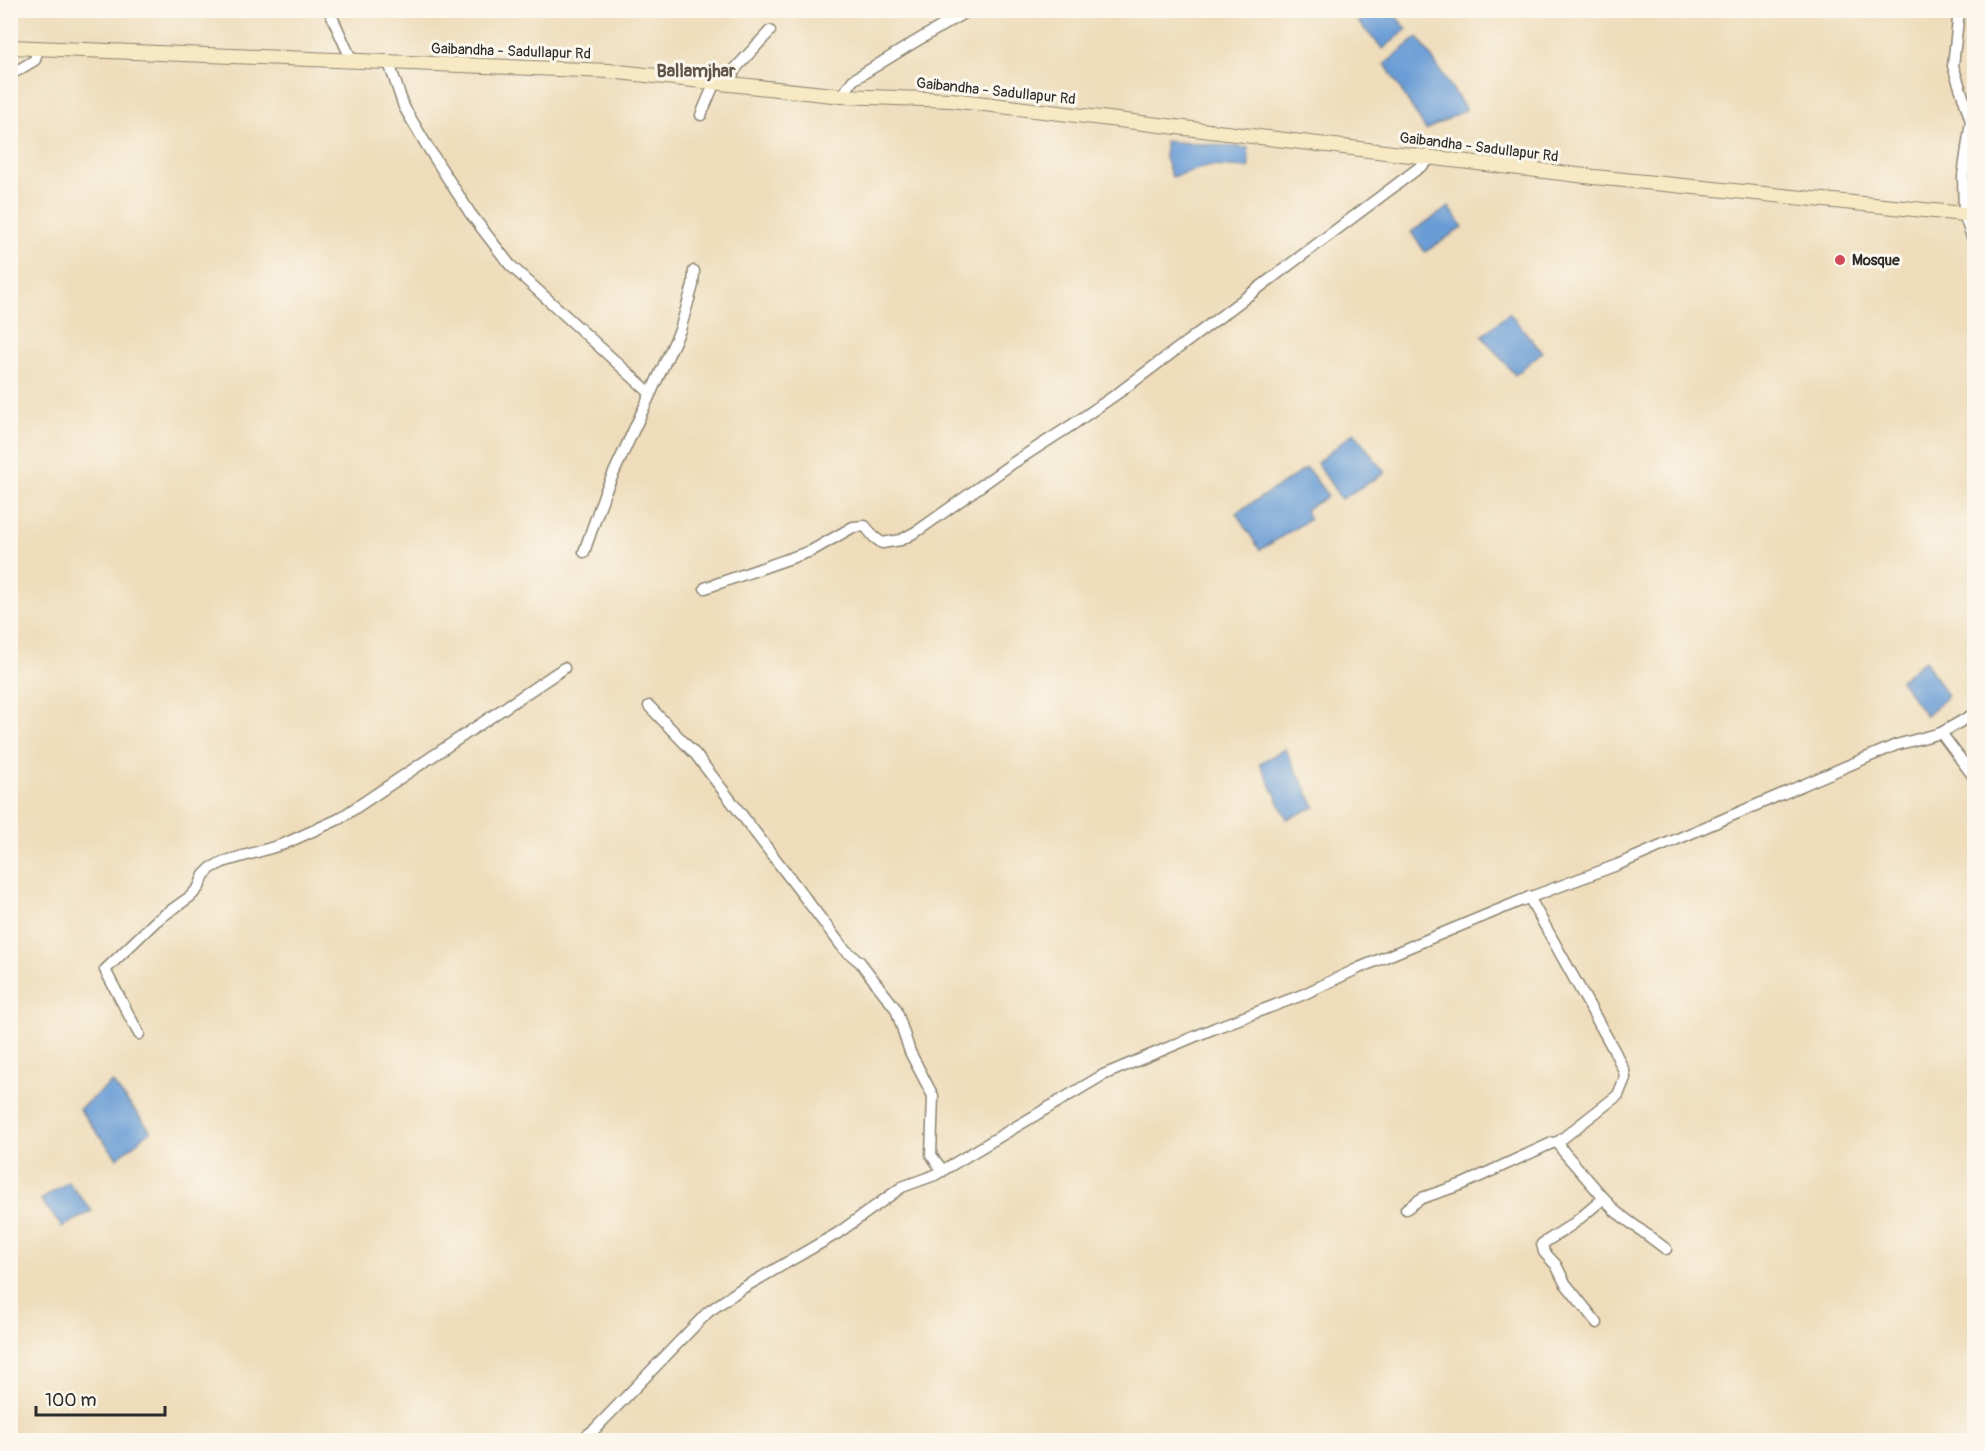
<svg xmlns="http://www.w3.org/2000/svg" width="1985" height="1451" viewBox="0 0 1985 1451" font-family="Pangolin,sans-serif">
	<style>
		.water { fill: #6a9dd5; stroke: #4a6480; stroke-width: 1.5 }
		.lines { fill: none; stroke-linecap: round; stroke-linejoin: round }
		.minor-casing { stroke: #8c8472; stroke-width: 13 }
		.secondary-casing { stroke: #8c8472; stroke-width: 16 }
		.minor { stroke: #fff; stroke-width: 10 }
		.secondary { stroke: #f6e9c3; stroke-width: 14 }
		.poi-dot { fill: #d1495b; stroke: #fbf7ec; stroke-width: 2 }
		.labels { text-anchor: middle; stroke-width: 6; stroke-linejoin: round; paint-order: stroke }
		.street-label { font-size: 15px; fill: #2b2b2b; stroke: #fbf7ec }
		.poi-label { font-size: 15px; font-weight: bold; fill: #2b2b2b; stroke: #fbf7ec; text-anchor: start }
		.quarter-label { font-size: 18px; font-weight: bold; fill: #5f5446; stroke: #fbf7ec }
	</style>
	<rect width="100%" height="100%" fill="#fbf7ec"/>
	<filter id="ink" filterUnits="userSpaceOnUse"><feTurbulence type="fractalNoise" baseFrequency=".0167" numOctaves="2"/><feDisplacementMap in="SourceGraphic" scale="12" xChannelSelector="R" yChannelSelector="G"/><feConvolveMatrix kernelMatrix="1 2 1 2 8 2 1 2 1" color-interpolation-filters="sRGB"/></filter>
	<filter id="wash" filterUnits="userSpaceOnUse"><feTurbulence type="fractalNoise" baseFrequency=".008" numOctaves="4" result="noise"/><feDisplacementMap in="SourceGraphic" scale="24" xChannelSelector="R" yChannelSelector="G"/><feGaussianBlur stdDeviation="1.35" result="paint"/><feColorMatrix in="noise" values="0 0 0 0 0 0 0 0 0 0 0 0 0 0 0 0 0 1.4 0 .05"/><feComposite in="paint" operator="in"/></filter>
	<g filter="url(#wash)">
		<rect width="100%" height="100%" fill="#eedcba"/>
		<g class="water">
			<path d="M1371,10L1391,11L1407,29L1383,49L1358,22Z"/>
			<path d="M1418,37L1466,110L1426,130L1385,64Z"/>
			<path d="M1165,141L1248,148L1249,168L1208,166L1172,177L1165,158Z"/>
			<path d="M1449,207L1463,227L1425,252L1411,232Z"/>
			<path d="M1509,313L1542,352L1515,375L1482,336Z"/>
			<path d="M1354,432L1385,473L1341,499L1317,463Z"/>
			<path d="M1307,468L1328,496L1305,510L1310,519L1260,550L1236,513Z"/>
			<path d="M1925,660L1947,696L1926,716L1900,680Z"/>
			<path d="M1285,749L1315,807L1287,819L1260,763Z"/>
			<path d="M112,1082L151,1131L117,1158L79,1109Z"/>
			<path d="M68,1182L92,1211L62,1227L41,1200Z"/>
		</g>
	</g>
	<g filter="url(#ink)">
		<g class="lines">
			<g class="minor-casing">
				<g id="minor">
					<path d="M329,10L352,61"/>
					<path d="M1959,10L1953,66L1971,121L1963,176L1964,214L1974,243"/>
					<path d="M389,63L404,107L427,146L470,213L510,265L650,393"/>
					<path d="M10,75L35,60L38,48"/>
					<path d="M729,84L735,69L770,31"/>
					<path d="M842,96L853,80L913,43L969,10"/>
					<path d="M701,115L715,82"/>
					<path d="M584,552L605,492L680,330L693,285L694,271"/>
					<path d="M705,588L811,551L853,527L865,526L874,537L882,543L901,540L919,530L1013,463L1075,423L1121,391L1432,158"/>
					<path d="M649,706L696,755L844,949L860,962L896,1009L910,1052L933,1096L931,1155L943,1171"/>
					<path d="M1941,733L1974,777"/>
					<path d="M139,1034L105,970L156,921L191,896L199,887L204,875L211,868L223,862L284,844L339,819L564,668"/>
					<path d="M1558,1142L1563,1151L1615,1211L1666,1249"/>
					<path d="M1406,1209L1422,1198L1463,1184L1552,1143L1558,1142L1618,1095L1625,1078L1624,1071L1615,1052L1529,897"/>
					<path d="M1597,1323L1565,1283L1556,1265L1544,1252L1542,1244L1573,1224L1604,1198"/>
					<path d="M581,1440L594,1430L708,1312L741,1289L838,1233L902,1187L935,1175L1103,1075L1215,1028L1302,995L1359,968L1520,901L1617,865L1896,745L1941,733L1974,714"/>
				</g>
			</g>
			<g class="secondary-casing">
				<path id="secondary" d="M10,47L609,71L842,96L951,100L1594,177L1974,215"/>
			</g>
			<use href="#minor" class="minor"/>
			<use href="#secondary" class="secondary"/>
		</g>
	</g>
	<circle class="poi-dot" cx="1840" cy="260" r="6"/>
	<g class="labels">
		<g class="street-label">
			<text transform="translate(511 51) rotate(2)" y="5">Gaibandha - Sadullapur Rd</text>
			<text transform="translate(996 91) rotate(6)" y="5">Gaibandha - Sadullapur Rd</text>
			<text transform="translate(1479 147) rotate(7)" y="5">Gaibandha - Sadullapur Rd</text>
		</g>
		<g class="poi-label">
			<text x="1852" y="265">Mosque</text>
		</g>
		<g class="quarter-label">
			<text x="696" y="77">Ballamjhar</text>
		</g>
	</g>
	<rect width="1985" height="1451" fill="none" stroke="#fbf7ec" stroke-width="36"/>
	<path d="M36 1406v9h129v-9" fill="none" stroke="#2b2b2b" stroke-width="3"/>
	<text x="45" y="1406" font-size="18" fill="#2b2b2b" stroke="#fbf7ec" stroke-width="4.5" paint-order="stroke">100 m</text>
</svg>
